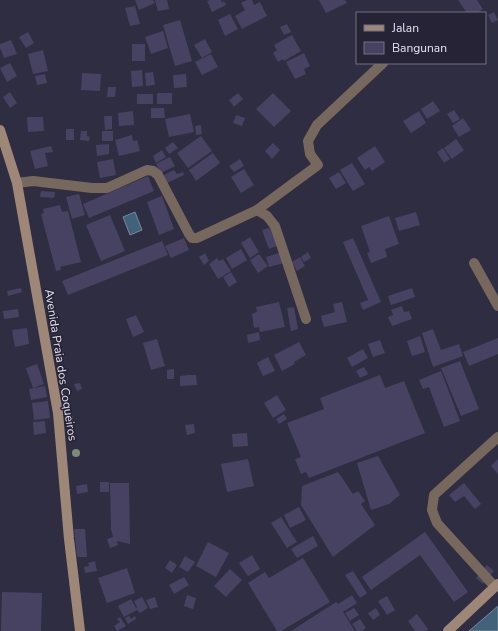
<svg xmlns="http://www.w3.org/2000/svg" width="498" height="631" viewBox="0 0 498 631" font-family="'Nunito Sans',sans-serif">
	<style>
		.water { fill: #42627a; stroke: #73899d }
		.building { fill: #474262 }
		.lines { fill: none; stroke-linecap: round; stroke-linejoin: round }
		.street { stroke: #77685e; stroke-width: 10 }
		.secondary { stroke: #9f8778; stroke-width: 10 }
		.tree { fill: #798c76 }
		.labels { text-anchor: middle; stroke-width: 3; stroke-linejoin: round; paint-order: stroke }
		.street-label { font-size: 12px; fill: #e4e3f0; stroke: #262336 }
	</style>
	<rect width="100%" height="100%" fill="#2f2d41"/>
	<g class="water">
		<path d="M135,212L142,230L130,235L123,217Z"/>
		<path d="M498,606V631H469Z"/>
	</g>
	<g class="building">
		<path d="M135,0H153L155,3L139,10Z"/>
		<path d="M155,0H167L169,9L158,11Z"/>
		<path d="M210,0H221L222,3L224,1L226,5L212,12L207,1Z"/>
		<path d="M247,0H252L254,5L260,2L267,16L242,29L235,16L245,10L241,3Z"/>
		<path d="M319,0H345L347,3L326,13Z"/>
		<path d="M458,0H477L483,9L477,13H467Z"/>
		<path d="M135,6L140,24L130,26L125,8Z"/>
		<path d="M494,12L498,20L492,23L488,15Z"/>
		<path d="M230,14L238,29L225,36L218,20Z"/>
		<path d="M180,20L192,61L175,66L163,25Z"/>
		<path d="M287,24L291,32L284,35L280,27Z"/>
		<path d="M163,31L168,48L151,54L145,37Z"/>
		<path d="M28,32L34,43L26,48L19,37Z"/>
		<path d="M292,35L301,51L284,61L283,59L278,62L273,53L277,50L274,45Z"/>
		<path d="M205,39L212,52L202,58L194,45Z"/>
		<path d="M11,40L17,54L4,58L0,48V44Z"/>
		<rect x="132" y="44" width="13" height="17"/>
		<path d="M43,50L48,71L33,74L28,54Z"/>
		<path d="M304,53L310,66L304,69L306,74L295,79L286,62Z"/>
		<path d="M211,54L218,67L202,75L195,62Z"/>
		<path d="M10,63L17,76L7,82L0,68Z"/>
		<path d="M142,70L143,86L132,87L131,71Z"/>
		<path d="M153,72L155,85L146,86L145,73Z"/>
		<path d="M82,73L101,74L100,91L81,90Z"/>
		<path d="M45,74L47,83L37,85L35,76Z"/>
		<path d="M186,74L187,87L174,88L173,75Z"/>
		<path d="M108,87H116L115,97H107Z"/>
		<path d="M10,92L17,103L10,108L3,97Z"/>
		<rect x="157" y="93" width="15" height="11"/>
		<path d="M238,93L243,99L234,107L229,100Z"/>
		<path d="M273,93L291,111L274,127L256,109Z"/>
		<rect x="137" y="94" width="16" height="10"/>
		<path d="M433,101L440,111L427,119L421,109Z"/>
		<path d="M151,108H164L165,118H151Z"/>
		<path d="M454,110L460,119L453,123L447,114Z"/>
		<path d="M133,111L134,125L119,126L118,113Z"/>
		<path d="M419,111L426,123L411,133L403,121Z"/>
		<path d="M190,114L194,132L169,137L165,119Z"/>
		<path d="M236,115L245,118L242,126L233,123Z"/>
		<path d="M104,116H112V129L105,130Z"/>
		<path d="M27,117H43L44,131L28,132Z"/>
		<path d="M463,118L471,130L459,137L452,126Z"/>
		<path d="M201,125L202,134L196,135L195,126Z"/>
		<rect x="66" y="129" width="8" height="11"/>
		<path d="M81,131H87V136L90,137L89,141L80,140Z"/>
		<rect x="102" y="131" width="11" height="10"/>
		<path d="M132,135L133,141L137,140L140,151L119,156L115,140Z"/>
		<path d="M201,136L212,151L188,168L177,153Z"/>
		<path d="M456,139L464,150L452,159L444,148Z"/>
		<path d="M173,142L178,148L169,154L165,148Z"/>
		<path d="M273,143L280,150L272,159L265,151Z"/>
		<path d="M109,144V154L97,156L96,145Z"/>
		<path d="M51,146L53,152L45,153L48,166L35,169L30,151Z"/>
		<path d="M375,146L385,162L372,171L369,167L365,170L357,158Z"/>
		<path d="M443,148L450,159L444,163L437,152Z"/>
		<path d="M162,150L166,157L156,163L153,156Z"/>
		<path d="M213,153L220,163L196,181L189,170Z"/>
		<path d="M170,157L175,166L161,173L156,164Z"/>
		<path d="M113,159L116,175L100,178L97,162Z"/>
		<path d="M240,159L244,166L234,172L229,166Z"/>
		<path d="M352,163L365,184L353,191L340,170Z"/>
		<path d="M244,169L254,185L241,193L231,177Z"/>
		<path d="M174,170L177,174L183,172L184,175L165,184L162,176Z"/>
		<path d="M339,172L346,183L336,189L329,178Z"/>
		<path d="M148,176L154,191L89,218L83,204Z"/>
		<path d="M41,191L55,192L54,198L40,197Z"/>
		<path d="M79,194L85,215L72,219L66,197Z"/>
		<path d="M162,196L174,229L159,235L147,202Z"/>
		<path d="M60,205L62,212L68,211L81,262L60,267L61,270L56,271L41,214L44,213L43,209Z"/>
		<path d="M416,212L420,225L399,231L395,218Z"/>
		<path d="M110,215L125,251L101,261L86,225Z"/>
		<path d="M389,216L399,244L385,249L387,257L371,263L367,253L370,252L361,226Z"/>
		<path d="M271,227L277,246L269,249L262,230Z"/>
		<path d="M250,237L259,252L250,258L241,243Z"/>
		<path d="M184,238L189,250L171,258L165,246Z"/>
		<path d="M353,238L381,302L363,310L360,303L368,300L343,242Z"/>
		<path d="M162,241L168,255L68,295L62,281Z"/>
		<path d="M241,249L247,260L232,269L226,258Z"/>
		<path d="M282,252L284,263L269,267L266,257Z"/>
		<path d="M308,252L311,258L304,262L301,257Z"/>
		<path d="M205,253L209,261L204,265L199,257Z"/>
		<path d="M259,254L268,266L258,273L250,260Z"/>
		<path d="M300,257L305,266L297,271L292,262Z"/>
		<path d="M217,258L219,261L223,259L231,271L218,279L209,264Z"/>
		<path d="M231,272L237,282L229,287L223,277Z"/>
		<path d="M21,288L22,292L8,296L7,291Z"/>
		<path d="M412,288L415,297L391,305L388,296Z"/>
		<path d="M279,302L285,327L260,332L259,327L254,328L252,314L257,312L256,307Z"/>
		<path d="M342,302L347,322L324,327L321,316L335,312L333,304Z"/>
		<path d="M402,306L404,312L409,311L412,319L392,326L388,317L393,315L391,310Z"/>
		<path d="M294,307L298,329L291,331L287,308Z"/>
		<path d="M18,309L19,317L4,319L3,311Z"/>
		<path d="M136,315L144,332L133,337L126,319Z"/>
		<path d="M27,328L29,344L15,347L12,330Z"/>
		<path d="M433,329L441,350L459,344L463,356L433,367L422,333Z"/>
		<path d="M259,332L260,340L248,343L247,335Z"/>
		<path d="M420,336L425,352L412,356L407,341Z"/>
		<path d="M498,338V354L469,366L463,352Z"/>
		<path d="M157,339L165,366L151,370L143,343Z"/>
		<path d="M380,340L385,353L373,357L368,344Z"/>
		<path d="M299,342L306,355L294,362L295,364L282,371L274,355Z"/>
		<path d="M363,349L368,358L352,367L347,358Z"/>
		<path d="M268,357L275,371L263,376L257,363Z"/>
		<path d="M460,361L479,409L461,416L441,368Z"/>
		<path d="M37,364L44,384L33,388L26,368Z"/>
		<path d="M364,367L368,374L360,378L356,371Z"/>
		<path d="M174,369V379H167V370Z"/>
		<path d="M441,371L460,421L444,427L429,387L423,389L419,380Z"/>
		<path d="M188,375H196L197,385L180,386V376Z"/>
		<path d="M380,375L385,388L404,381L425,433L309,478L306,472L301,474L295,459L301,457L287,423L324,409L320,398Z"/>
		<path d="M80,383L82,389L77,391L74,384Z"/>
		<path d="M45,386L47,397L31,400L29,389Z"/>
		<path d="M277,395L286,410L273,418L264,403Z"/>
		<path d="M48,401L50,418L34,420L32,403Z"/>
		<path d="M284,414L287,419L279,424L276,419Z"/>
		<path d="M45,421L46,433L34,435L33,422Z"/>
		<path d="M194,424L195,433L187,435L185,425Z"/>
		<path d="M247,433L248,446L233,447L232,434Z"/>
		<path d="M378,456L400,495L389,504L371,510L357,463Z"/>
		<path d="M248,459L254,486L227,492L221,464Z"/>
		<path d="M498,459V474L491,466Z"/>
		<path d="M338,472L353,494L358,491L365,501L361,504L375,525L333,557L301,505L302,486Z"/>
		<rect x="100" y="482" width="9" height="10"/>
		<path d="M110,483H129L130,544L117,541L118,545L110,548L107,539L113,537L111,529Z"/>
		<path d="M464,483L481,504L475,509L464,496L455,502L449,495Z"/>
		<path d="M87,484L88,492L77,494L76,486Z"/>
		<path d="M299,507L306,520L290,528L284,515Z"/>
		<path d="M281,517L297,542L287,548L271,523Z"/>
		<path d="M74,529H85L87,557H77Z"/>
		<path d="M425,532L468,592L454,602L420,555L371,590L362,577Z"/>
		<path d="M313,536L318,546L297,558L291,549Z"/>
		<path d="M208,542L229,553L216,577L196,566Z"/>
		<path d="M252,555L260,569L248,576L239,563Z"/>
		<path d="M185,556L195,562L188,572L179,567Z"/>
		<path d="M303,558L330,602L281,631H277L248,583L265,572L269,578Z"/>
		<path d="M170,560L177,565L172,573L165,568Z"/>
		<path d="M95,561L97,571L85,573L84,567L89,566L88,563Z"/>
		<path d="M487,565L494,571L483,584L476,578Z"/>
		<path d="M127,568L135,593L107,603L98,578Z"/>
		<path d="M230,569L242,580L226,597L214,586Z"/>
		<path d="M353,571L367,593L360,598L345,575Z"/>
		<path d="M184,577L189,585L174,594L169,585Z"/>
		<path d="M2,592L42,593L41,631H1Z"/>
		<path d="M187,595L196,598L193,609L184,606Z"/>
		<path d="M352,595L357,603L343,612L355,631H291L336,602L338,604Z"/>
		<path d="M387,596L395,610L387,615L378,601Z"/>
		<path d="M142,597L148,608L140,613L137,610L124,617L118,606L131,599L136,608L137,607L134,601Z"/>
		<path d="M155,597L158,607L150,609L146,600Z"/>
		<path d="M354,608L359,615L350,621L345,613Z"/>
		<path d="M376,608L380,615L373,620L368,613Z"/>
		<path d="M417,614L428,629L425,631H415L408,621Z"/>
		<path d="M129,616L131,619L135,616L136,619L128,624L125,618Z"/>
		<path d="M120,617L126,626L117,631L114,626L120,622L117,619Z"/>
		<path d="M360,619L366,628L362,631H357L352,624Z"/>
	</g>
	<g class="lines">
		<g class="street">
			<path d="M17,183L33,181L92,188H107L147,170L153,171L158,175L189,234L192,238H197L257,210L318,165L310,154L308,141L317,125L383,63"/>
			<path d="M257,210L267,216L275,226L306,319"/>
			<path d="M474,263L498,306"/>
			<path d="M495,587L437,523L432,510L434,495L498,437"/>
		</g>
		<g class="secondary">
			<path d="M0,130L17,183L58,413L69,539L80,631"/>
			<path d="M448,631L498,584"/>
		</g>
	</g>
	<g class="tree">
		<circle cx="69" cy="419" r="4"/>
		<circle cx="76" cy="453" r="4"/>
	</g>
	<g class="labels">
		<g class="street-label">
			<text transform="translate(61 365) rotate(81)" y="4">Avenida Praia dos Coqueiros</text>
		</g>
	</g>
	<rect x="356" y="12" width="130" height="52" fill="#262336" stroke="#727080"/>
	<rect x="364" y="25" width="20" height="6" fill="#9f8778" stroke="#727080"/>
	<text x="392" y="32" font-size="12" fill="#e4e3f0">Jalan</text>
	<rect x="364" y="42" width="20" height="12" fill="#474262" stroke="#727080"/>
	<text x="392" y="52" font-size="12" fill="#e4e3f0">Bangunan</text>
</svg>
